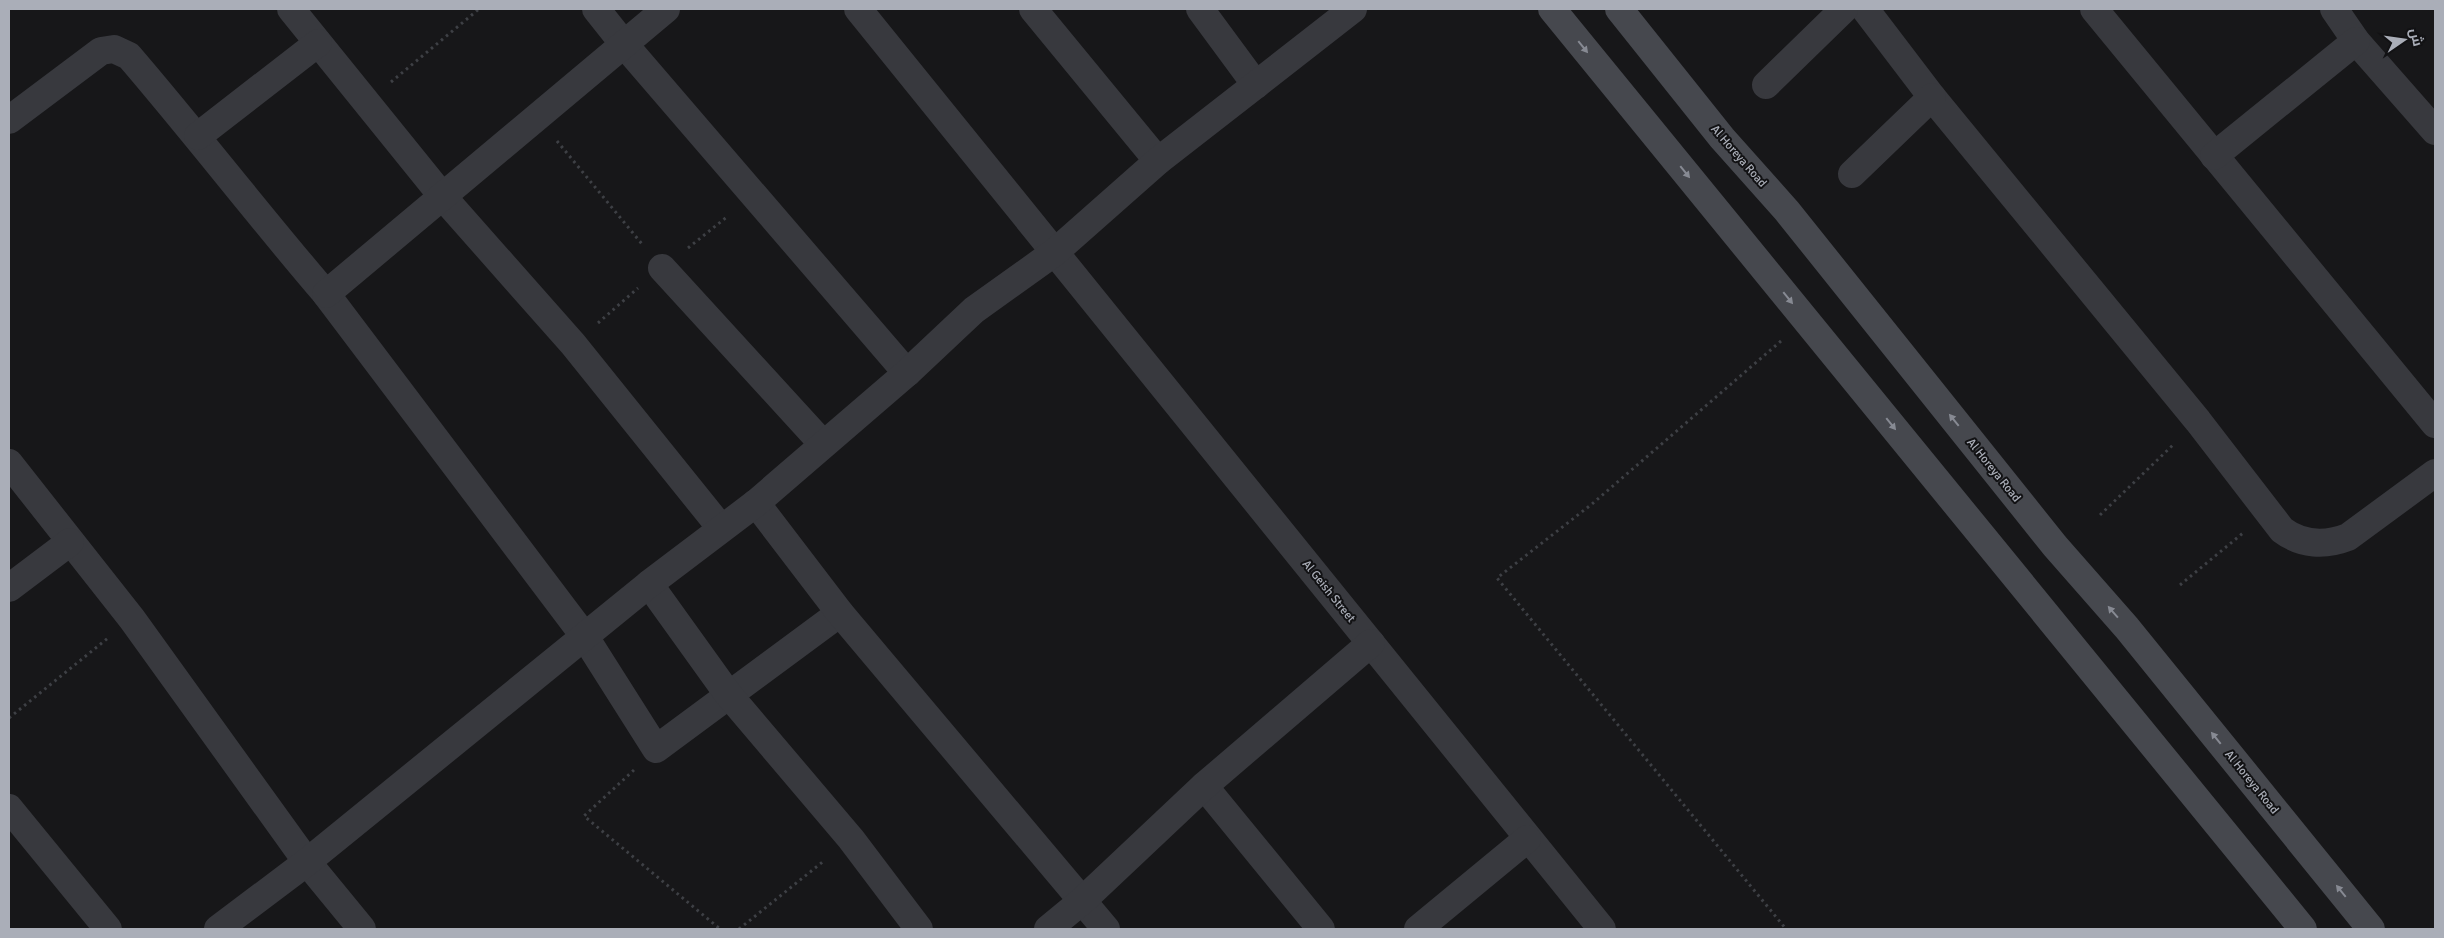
<svg xmlns="http://www.w3.org/2000/svg" width="2444" height="938" viewBox="0 0 2444 938" font-family="Signika,Cairo,sans-serif">
	<style>
		.lines { fill: none; stroke-linecap: round; stroke-linejoin: round }
		.path { stroke: #3e4045; stroke-width: 3; stroke-dasharray: 2.5 4; stroke-linecap: butt }
		.street { stroke: #38393e; stroke-width: 28 }
		.secondary { stroke: #46484e; stroke-width: 28 }
		.oneway { fill: #878a93 }
		.labels { text-anchor: middle; stroke-width: 4; stroke-linejoin: round; paint-order: stroke }
		.street-label { font-size: 12px; fill: #aaaeb8; stroke: #121214 }
	</style>
	<rect width="100%" height="100%" fill="#171719"/>
	<g class="lines">
		<g class="path">
			<path d="M391,82L479,9"/>
			<path d="M557,141L642,244"/>
			<path d="M688,248L728,216"/>
			<path d="M598,323L638,288"/>
			<path d="M1781,341L1592,504L1497,578L1786,929"/>
			<path d="M2100,515L2174,444"/>
			<path d="M2180,585L2243,533"/>
			<path d="M9,718L108,638"/>
			<path d="M634,770L584,816L720,929"/>
			<path d="M739,929L825,860"/>
		</g>
		<g class="street">
			<path d="M291,9L443,197L573,344L721,528"/>
			<path d="M596,9L623,43L907,373"/>
			<path d="M858,9L1602,929"/>
			<path d="M1033,9L1158,161"/>
			<path d="M1200,9L1256,85"/>
			<path d="M1865,9L1932,97L2198,421L2282,530C2302,545 2325,546 2348,537L2435,473"/>
			<path d="M2094,9L2435,424"/>
			<path d="M2334,9L2356,41L2435,131"/>
			<path d="M1766,85L1844,9"/>
			<path d="M9,120L101,51L114,49L129,56C196,134 259,216 326,294L585,637L656,749L840,613"/>
			<path d="M198,136L318,43"/>
			<path d="M2214,156L2356,41"/>
			<path d="M1852,174L1932,97"/>
			<path d="M662,268L823,444"/>
			<path d="M326,294L666,9"/>
			<path d="M9,463L132,619L307,862L362,929"/>
			<path d="M756,503L840,613L1106,929"/>
			<path d="M649,584L728,694L851,839L919,929"/>
			<path d="M9,588L70,542"/>
			<path d="M1204,786L1321,929"/>
			<path d="M9,808L108,929"/>
			<path d="M218,929L307,862L649,584L756,503L907,373L974,310L1055,252L1158,161L1353,9"/>
			<path d="M1048,929L1082,901L1204,786L1371,643"/>
			<path d="M1418,929L1527,839"/>
		</g>
		<g class="secondary">
			<path d="M1552,9L2303,929"/>
			<path d="M1619,9L1722,138L1787,211L2055,546L2127,628L2371,929"/>
		</g>
	</g>
	<defs><path id="oneway-solid" d="M-6-.8H1V-3.2L6.5 0L1 3.2V.8H-6Z" transform="scale(1.25)"/></defs>
	<g class="oneway">
		<use href="#oneway-solid" transform="translate(1583 47) rotate(51)"/>
		<use href="#oneway-solid" transform="translate(1685 172) rotate(51)"/>
		<use href="#oneway-solid" transform="translate(1788 298) rotate(51)"/>
		<use href="#oneway-solid" transform="translate(1954 420) rotate(-129)"/>
		<use href="#oneway-solid" transform="translate(1891 424) rotate(51)"/>
		<use href="#oneway-solid" transform="translate(2113 612) rotate(-131)"/>
		<use href="#oneway-solid" transform="translate(2216 738) rotate(-129)"/>
		<use href="#oneway-solid" transform="translate(2341 891) rotate(-129)"/>
	</g>
	<g class="labels">
		<g class="street-label">
			<text transform="translate(1739 156) rotate(49)" y="4">Al Horeya Road</text>
			<text transform="translate(1994 470) rotate(51)" y="4">Al Horeya Road</text>
			<text transform="translate(1329 591) rotate(51)" y="4">Al Geish Street</text>
			<text transform="translate(2252 782) rotate(51)" y="4">Al Horeya Road</text>
		</g>
	</g>
	<rect width="2444" height="938" fill="none" stroke="#aaaeb8" stroke-width="20"/>
	<g transform="translate(2404 40) rotate(77)" stroke="#121214" stroke-width="4" paint-order="stroke">
	<path d="M0-4L9 19L0 12L-9 19Z" fill="#aaaeb8"/>
	<text y="-8" font-size="14" font-weight="bold" text-anchor="middle" fill="#aaaeb8">ش</text>
	</g>
</svg>
